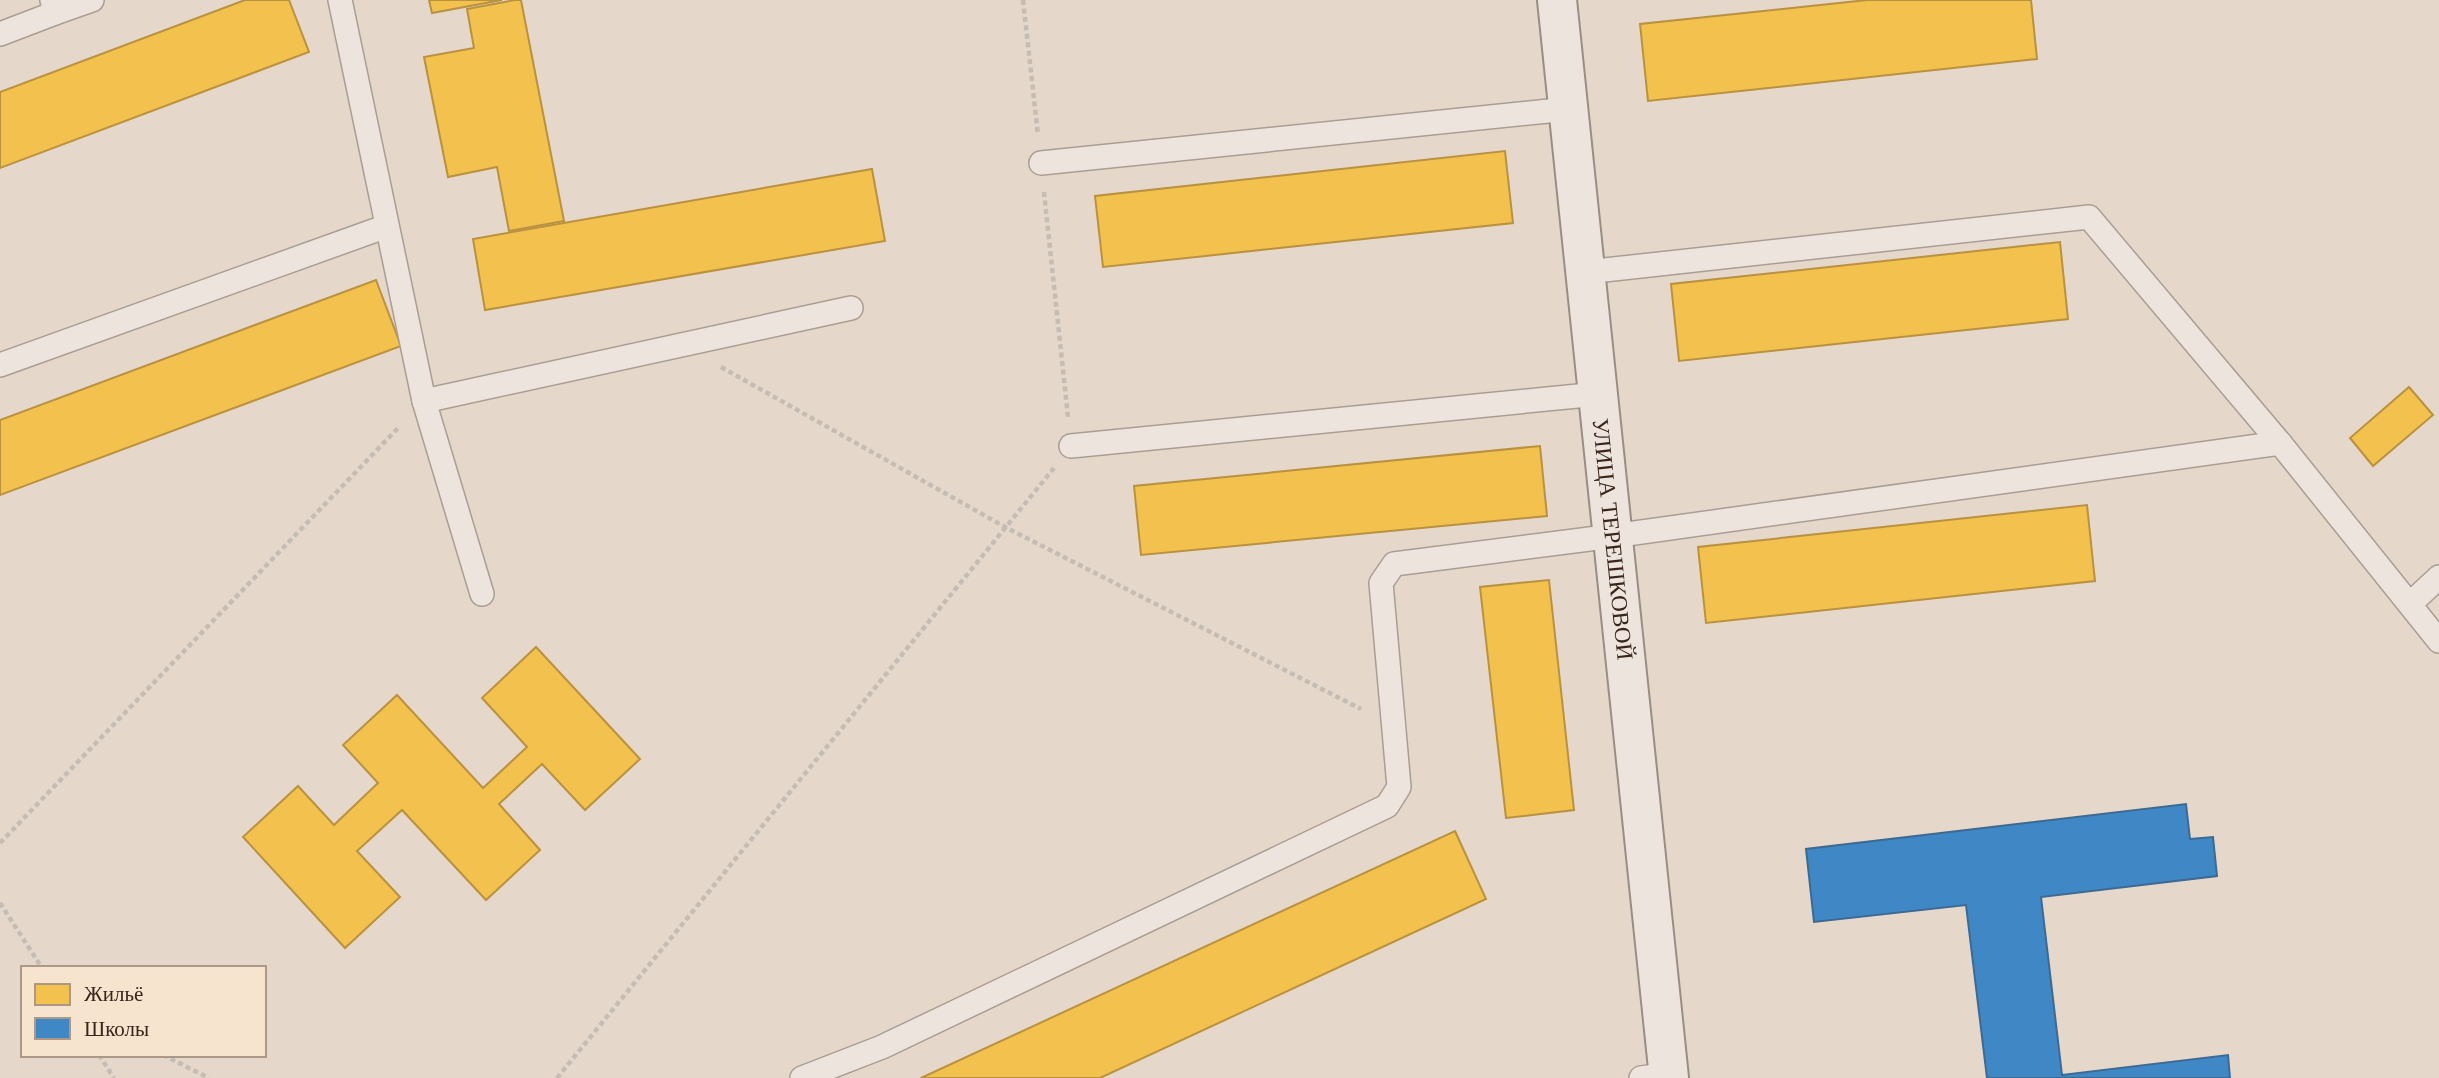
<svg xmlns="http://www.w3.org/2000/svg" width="2439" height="1078" viewBox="0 0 2439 1078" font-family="'Times New Roman',serif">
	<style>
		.homes { fill: #f2c14e; stroke: #ba923f; stroke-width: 2 }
		.schools { fill: #3f88c5; stroke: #3d6a92; stroke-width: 2 }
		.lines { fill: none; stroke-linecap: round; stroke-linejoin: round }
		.lane-casing { stroke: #aa9e94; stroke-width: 26 }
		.secondary-casing { stroke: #9a8d84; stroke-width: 42 }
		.path { stroke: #c5bcb4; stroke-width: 4.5; stroke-dasharray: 5 3.5; stroke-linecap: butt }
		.lane { stroke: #ede5dd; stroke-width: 23 }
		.secondary { stroke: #ede5dd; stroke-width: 38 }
		.labels { text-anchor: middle; stroke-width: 7; stroke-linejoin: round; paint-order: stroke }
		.street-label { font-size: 23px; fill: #39251c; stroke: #f7e4cf }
	</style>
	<rect width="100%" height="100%" fill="#e5d8ca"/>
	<g class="homes">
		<path d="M245,0H289L309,52L0,168V92Z"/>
		<path d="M429,0H502L432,13Z"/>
		<path d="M515,0H521L564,221L509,231L497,167L448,177L424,57L474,48L467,9Z"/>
		<path d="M1867,0H2031L2037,59L1648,101L1640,24Z"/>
		<path d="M1505,151L1513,223L1103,267L1095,196Z"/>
		<path d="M872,169L885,241L485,310L473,239Z"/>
		<path d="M2060,242L2068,319L1679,361L1671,284Z"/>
		<path d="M376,280L401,346L0,495V420Z"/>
		<path d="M2409,387L2433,415L2373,466L2350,438Z"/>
		<path d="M1540,446L1547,516L1141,555L1134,486Z"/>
		<path d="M2087,505L2095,581L1706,623L1698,547Z"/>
		<path d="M1549,580L1574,810L1506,818L1480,587Z"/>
		<path d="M536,647L640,759L585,810L542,764L499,804L540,850L486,900L402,810L357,851L400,897L345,948L243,837L298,786L334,825L378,783L343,745L397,695L483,788L527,747L482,698Z"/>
		<path d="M1455,831L1486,899L1100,1078H921Z"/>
	</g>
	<path class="schools" d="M2186,804L2190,839L2213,837L2217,876L2041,897L2062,1075L2228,1055L2230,1078H1987L1966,905L1814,922L1806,849Z"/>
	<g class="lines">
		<g class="lane-casing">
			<g id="lane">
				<path d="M340,0L424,401L482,594"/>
				<path d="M55,13L92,0"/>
				<path d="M0,34L55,13L52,0"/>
				<path d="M1041,163L1568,109"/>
				<path d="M1586,272L2089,217L2280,443L2439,641"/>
				<path d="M0,365L387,226"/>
				<path d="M424,401L851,308"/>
				<path d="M1071,446L1598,394"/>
				<path d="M2410,604L2439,577"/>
				<path d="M802,1078L882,1047L1387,806L1399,787L1381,583L1394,564L1613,536L2280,443"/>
				<path d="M1641,1078L1669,1074"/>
			</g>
		</g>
		<g class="secondary-casing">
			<g id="secondary">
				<path id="s1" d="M1557,0L1669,1078"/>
			</g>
		</g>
		<g class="path">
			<path d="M1023,0L1038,135"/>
			<path d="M1044,192L1068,417"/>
			<path d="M721,367L1005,527L1361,709"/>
			<path d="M0,843L399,427"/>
			<path d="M0,903L42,968"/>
			<path d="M99,1055L114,1078"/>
			<path d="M163,1055L209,1078"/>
			<path d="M557,1078L1054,468"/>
		</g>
		<use href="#lane" class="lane"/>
		<use href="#secondary" class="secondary"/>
	</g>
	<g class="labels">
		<g class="street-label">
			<text dy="8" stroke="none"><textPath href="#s1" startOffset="542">УЛИЦА ТЕРЕШКОВОЙ</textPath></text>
		</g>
	</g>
	<rect x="21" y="966" width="245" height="91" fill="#f7e4cf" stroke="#ab9887" stroke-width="2"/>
	<rect x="35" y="984" width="35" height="21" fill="#f2c14e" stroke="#ab9887" stroke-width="2"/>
	<text x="84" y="1001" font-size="21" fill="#39251c">Жильё</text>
	<rect x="35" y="1018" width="35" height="21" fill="#3f88c5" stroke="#ab9887" stroke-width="2"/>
	<text x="84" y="1036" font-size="21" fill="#39251c">Школы</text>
</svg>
